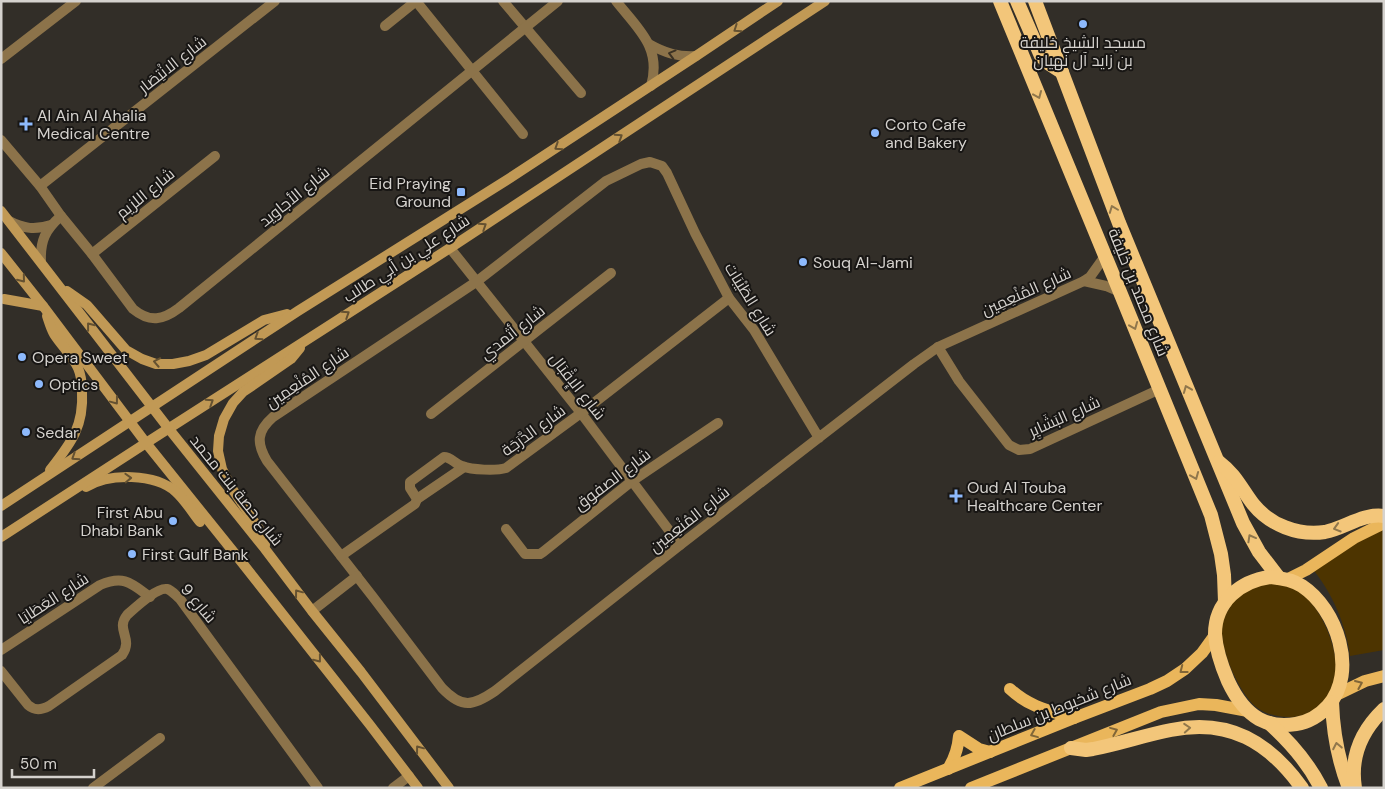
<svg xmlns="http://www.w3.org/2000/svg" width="1385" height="789" viewBox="0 0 1385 789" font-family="'DM Sans',Cairo,sans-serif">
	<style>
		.green { fill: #4d3400 }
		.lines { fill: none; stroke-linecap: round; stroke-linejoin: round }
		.minor { stroke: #8c734a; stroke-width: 10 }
		.secondary { stroke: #c19955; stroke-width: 10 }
		.primary { stroke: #eab65b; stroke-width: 12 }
		.trunk { stroke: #f3c67a; stroke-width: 14 }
		.oneway { stroke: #645131 }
		.oneway2 { stroke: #3b3224 }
		.oneway3 { stroke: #90774c }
		.oneway4 { stroke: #816638 }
		.poi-dot { fill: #8db9fc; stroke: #181614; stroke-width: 2 }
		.labels { text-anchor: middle; stroke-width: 4; stroke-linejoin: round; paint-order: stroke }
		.poi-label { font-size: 16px; fill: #d5d2ce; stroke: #181614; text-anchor: start }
		.street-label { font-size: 16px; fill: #d5d2ce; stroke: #181614 }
	</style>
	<rect width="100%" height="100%" fill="#322e28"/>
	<g class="green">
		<path d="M1384,523V650L1350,656C1346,624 1332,592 1311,567Z"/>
		<path d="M1276,583C1284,585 1294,587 1301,592C1304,594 1307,597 1309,600C1326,619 1342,659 1334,685C1332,694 1320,706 1312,711C1296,721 1269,718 1255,706C1238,691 1216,642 1223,619C1224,616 1227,612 1229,609C1231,605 1234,600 1237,596C1241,593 1259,585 1265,584C1268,583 1272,583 1276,583Z"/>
	</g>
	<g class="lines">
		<g class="minor">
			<path d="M416,1L523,134"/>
			<path d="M503,1L581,93"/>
			<path d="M616,1C638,29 662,47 651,86"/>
			<path d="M385,26L416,1"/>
			<path d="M649,44C665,53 678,57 696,56"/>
			<path d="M1,59L76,1"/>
			<path d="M1,140L40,186L61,216L92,254L133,309C150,323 163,320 179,308L558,1"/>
			<path d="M40,186L275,1"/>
			<path d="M9,221C24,229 35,230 51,225"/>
			<path d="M450,248L581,413L680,545"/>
			<path d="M92,254L215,156"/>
			<path d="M41,262C40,241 45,230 61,216"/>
			<path d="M1084,281L1106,286L1120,292"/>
			<path d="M938,347L959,381L1009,445L1019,450L1030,449L1160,389"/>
			<path d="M431,414L611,273"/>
			<path d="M819,438L754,330L729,298L695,233L667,173L662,166L650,162L641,164L606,181L476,282L273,417C257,431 256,443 267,461L373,597L442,688C462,709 473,706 495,691L680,545L914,364L938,347L1084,281L1090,277L1105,256"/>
			<path d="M417,499L464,467"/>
			<path d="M506,529L525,554H540L543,552L632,481L718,423"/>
			<path d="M341,556L415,504L417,499L410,488V482L444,457C451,457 455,464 462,466C472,470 496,471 506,468L581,413L729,298"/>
			<path d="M312,611L357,576"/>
			<path d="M1,650L100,585C124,575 131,583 150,597"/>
			<path d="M1,671L28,705C35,711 41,710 49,706L122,655C134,638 115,630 127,615C135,608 157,587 167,589C172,590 176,596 180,599L318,788"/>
			<path d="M93,788L160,738"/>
			<path d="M393,788L409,776"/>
		</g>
		<g class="secondary">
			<path d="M1,211L169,429L265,549L312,611L361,672L449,788"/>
			<path d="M1,253L43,306L146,443L236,555L370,725L418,788"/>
			<path d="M67,291L87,305L126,350L142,359L156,364H173L189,361L206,355L264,320L287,314"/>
			<path d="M4,299L43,306"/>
			<path d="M47,316C49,322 51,329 54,334C61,345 73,357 78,368C81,375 82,384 82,391C84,427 71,443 50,470"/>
			<path d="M86,487C109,473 155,473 176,492C185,500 192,512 200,522"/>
			<path d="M1,506L298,311L510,178L696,56L778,1"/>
			<path d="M1,537L146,443L450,248L825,1"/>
			<path d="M265,545L261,532L231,487L222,469L218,451L219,436L224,419L233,403L243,392L291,359L300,348"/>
		</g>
		<g class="primary">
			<path d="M1288,579L1306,570L1354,538L1384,523"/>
			<path d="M1010,689C1029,707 1050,711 1074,718"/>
			<path d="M1336,695L1365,681L1384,676"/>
			<path d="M948,769C955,758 958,749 959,736L979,749L990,752"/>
			<path d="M900,788L1074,718L1150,689L1167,681L1185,669L1202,653L1215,635"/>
			<path d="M971,788L1161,712L1199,704L1216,705L1248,711"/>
		</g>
		<g class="trunk">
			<path d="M1000,1L1120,292L1211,515L1221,554L1224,575L1225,602"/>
			<path d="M1017,1L1041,56L1048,63L1062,72"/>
			<path d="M1035,1L1119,223L1243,523L1259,552L1279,578"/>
			<path d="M1219,462C1235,474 1241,488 1253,504C1270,525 1298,536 1325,532C1345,528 1363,513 1384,516"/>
			<path d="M1270,577C1281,578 1293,580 1302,586C1337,609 1358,672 1328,706C1320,715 1308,722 1296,724C1284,726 1270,725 1259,719C1245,711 1235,696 1228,681C1222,667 1216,650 1215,634C1215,602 1240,581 1270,577Z"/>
			<path d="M1332,702C1333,732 1338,760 1349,788"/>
			<path d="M1269,723C1290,742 1308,762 1321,788"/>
			<path d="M1071,748L1086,750L1093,749C1119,744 1145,735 1171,730C1229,718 1269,742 1302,788"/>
			<path d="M1355,788C1350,757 1361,731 1384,709"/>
		</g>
	</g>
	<defs><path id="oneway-chevron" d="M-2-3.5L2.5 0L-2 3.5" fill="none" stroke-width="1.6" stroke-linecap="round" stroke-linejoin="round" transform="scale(1.25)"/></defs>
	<g class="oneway">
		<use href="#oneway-chevron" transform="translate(737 29) rotate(146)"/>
		<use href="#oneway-chevron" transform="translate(619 137) rotate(-33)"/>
		<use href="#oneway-chevron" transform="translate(558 147) rotate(147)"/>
		<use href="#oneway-chevron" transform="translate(483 226) rotate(-33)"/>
		<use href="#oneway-chevron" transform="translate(22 279) rotate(51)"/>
		<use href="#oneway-chevron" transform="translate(346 314) rotate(-33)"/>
		<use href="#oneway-chevron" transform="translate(90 326) rotate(-128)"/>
		<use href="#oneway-chevron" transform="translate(258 337) rotate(147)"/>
		<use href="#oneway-chevron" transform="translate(157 362) rotate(-169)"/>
		<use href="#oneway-chevron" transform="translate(115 401) rotate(53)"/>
		<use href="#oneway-chevron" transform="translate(210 402) rotate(-33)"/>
		<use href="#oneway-chevron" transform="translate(75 457) rotate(147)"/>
		<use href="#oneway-chevron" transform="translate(128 478) rotate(-2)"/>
		<use href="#oneway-chevron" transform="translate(298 593) rotate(-127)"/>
		<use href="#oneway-chevron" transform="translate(318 659) rotate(52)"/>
		<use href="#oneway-chevron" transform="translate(419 749) rotate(-127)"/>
	</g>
	<use class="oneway2" href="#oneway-chevron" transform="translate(672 54) rotate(-165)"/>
	<g class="oneway3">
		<use href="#oneway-chevron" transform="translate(1038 95) rotate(67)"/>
		<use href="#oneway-chevron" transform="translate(1113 209) rotate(-111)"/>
		<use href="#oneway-chevron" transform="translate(1134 326) rotate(68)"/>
		<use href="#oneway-chevron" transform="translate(1187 389) rotate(-112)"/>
		<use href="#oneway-chevron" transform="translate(1195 476) rotate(68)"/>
		<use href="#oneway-chevron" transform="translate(1337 528) rotate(163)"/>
		<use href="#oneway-chevron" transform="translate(1251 538) rotate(-119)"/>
		<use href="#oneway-chevron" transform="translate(1187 728) rotate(-4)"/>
		<use href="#oneway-chevron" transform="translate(1337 746) rotate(-101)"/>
	</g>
	<g class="oneway4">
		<use href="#oneway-chevron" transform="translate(1183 670) rotate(142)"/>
		<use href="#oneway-chevron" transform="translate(1359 684) rotate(-23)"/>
		<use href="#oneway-chevron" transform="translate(1114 731) rotate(-22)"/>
		<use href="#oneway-chevron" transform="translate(1034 734) rotate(158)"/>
	</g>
	<g class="poi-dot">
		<circle cx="1083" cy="24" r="5"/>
		<path d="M23.5 116.5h5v5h5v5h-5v5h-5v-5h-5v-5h5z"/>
		<circle cx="875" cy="133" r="5"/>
		<rect x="456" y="187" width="10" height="10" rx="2.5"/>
		<circle cx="803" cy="262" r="5"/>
		<circle cx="22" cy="357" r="5"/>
		<circle cx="39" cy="384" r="5"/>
		<circle cx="26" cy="432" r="5"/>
		<path d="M953.5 488.5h5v5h5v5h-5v5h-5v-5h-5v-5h5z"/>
		<circle cx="173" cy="521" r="5"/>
		<circle cx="132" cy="554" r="5"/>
	</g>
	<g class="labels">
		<g class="poi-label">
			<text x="1083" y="48" text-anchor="middle">مسجد الشيخ خليفة<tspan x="1083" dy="18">بن زايد آل نهيان</tspan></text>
			<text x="37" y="121">Al Ain Al Ahalia<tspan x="37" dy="18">Medical Centre</tspan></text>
			<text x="885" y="130">Corto Cafe<tspan x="885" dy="18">and Bakery</tspan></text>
			<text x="451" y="189" text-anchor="end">Eid Praying<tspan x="451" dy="18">Ground</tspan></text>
			<text x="813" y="268">Souq Al-Jami</text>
			<text x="32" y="363">Opera Sweet</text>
			<text x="49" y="390">Optics</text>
			<text x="36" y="438">Sedar</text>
			<text x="967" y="493">Oud Al Touba<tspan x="967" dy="18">Healthcare Center</tspan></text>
			<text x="163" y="518" text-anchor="end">First Abu<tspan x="163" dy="18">Dhabi Bank</tspan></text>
			<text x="142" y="560">First Gulf Bank</text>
		</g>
		<g class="street-label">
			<text transform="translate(172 64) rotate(-38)" y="6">شارع الانْتِصَار</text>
			<text transform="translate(145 193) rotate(-39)" y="6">شارع اللزيم</text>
			<text transform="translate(294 196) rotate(-39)" y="6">شارع الأجاويد</text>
			<text transform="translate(406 258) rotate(-33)" y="6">شارع علي بن أبي طالب</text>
			<text transform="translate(1026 291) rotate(-24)" y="6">شارع المُنْعِمِين</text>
			<text transform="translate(1139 292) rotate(68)" y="6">شارع محمد بن خليفة</text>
			<text transform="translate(751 299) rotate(58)" y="6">شارع الطَيْبَات</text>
			<text transform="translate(512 332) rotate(-38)" y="6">شارع أثمدي</text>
			<text transform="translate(307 377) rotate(-34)" y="6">شارع المُنْعِمِين</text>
			<text transform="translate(578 386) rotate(52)" y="6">شارع الإِقْبَال</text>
			<text transform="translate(1064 416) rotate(-24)" y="6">شارع البَشَايِر</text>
			<text transform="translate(533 430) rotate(-36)" y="6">شارع الدَّرَجَة</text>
			<text transform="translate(612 479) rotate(-37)" y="6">شارع الصفوق</text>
			<text transform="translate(237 490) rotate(51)" y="6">شارع حصة بنت محمد</text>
			<text transform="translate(689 519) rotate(-38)" y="6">شارع المُنْعِمِين</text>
			<text transform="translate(53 598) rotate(-33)" y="6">شارع العَطَايَا</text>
			<text transform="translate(199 603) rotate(50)" y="6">شارع 9</text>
			<text transform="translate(1059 707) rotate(-22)" y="6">شارع شخبوط بن سلطان</text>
		</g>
	</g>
	<rect width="1385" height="789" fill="none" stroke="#d5d2ce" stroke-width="5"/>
	<path d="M12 769v8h82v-8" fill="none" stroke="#d5d2ce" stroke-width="2.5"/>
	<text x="20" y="769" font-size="15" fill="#d5d2ce" stroke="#181614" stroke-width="4" paint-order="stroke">50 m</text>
</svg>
